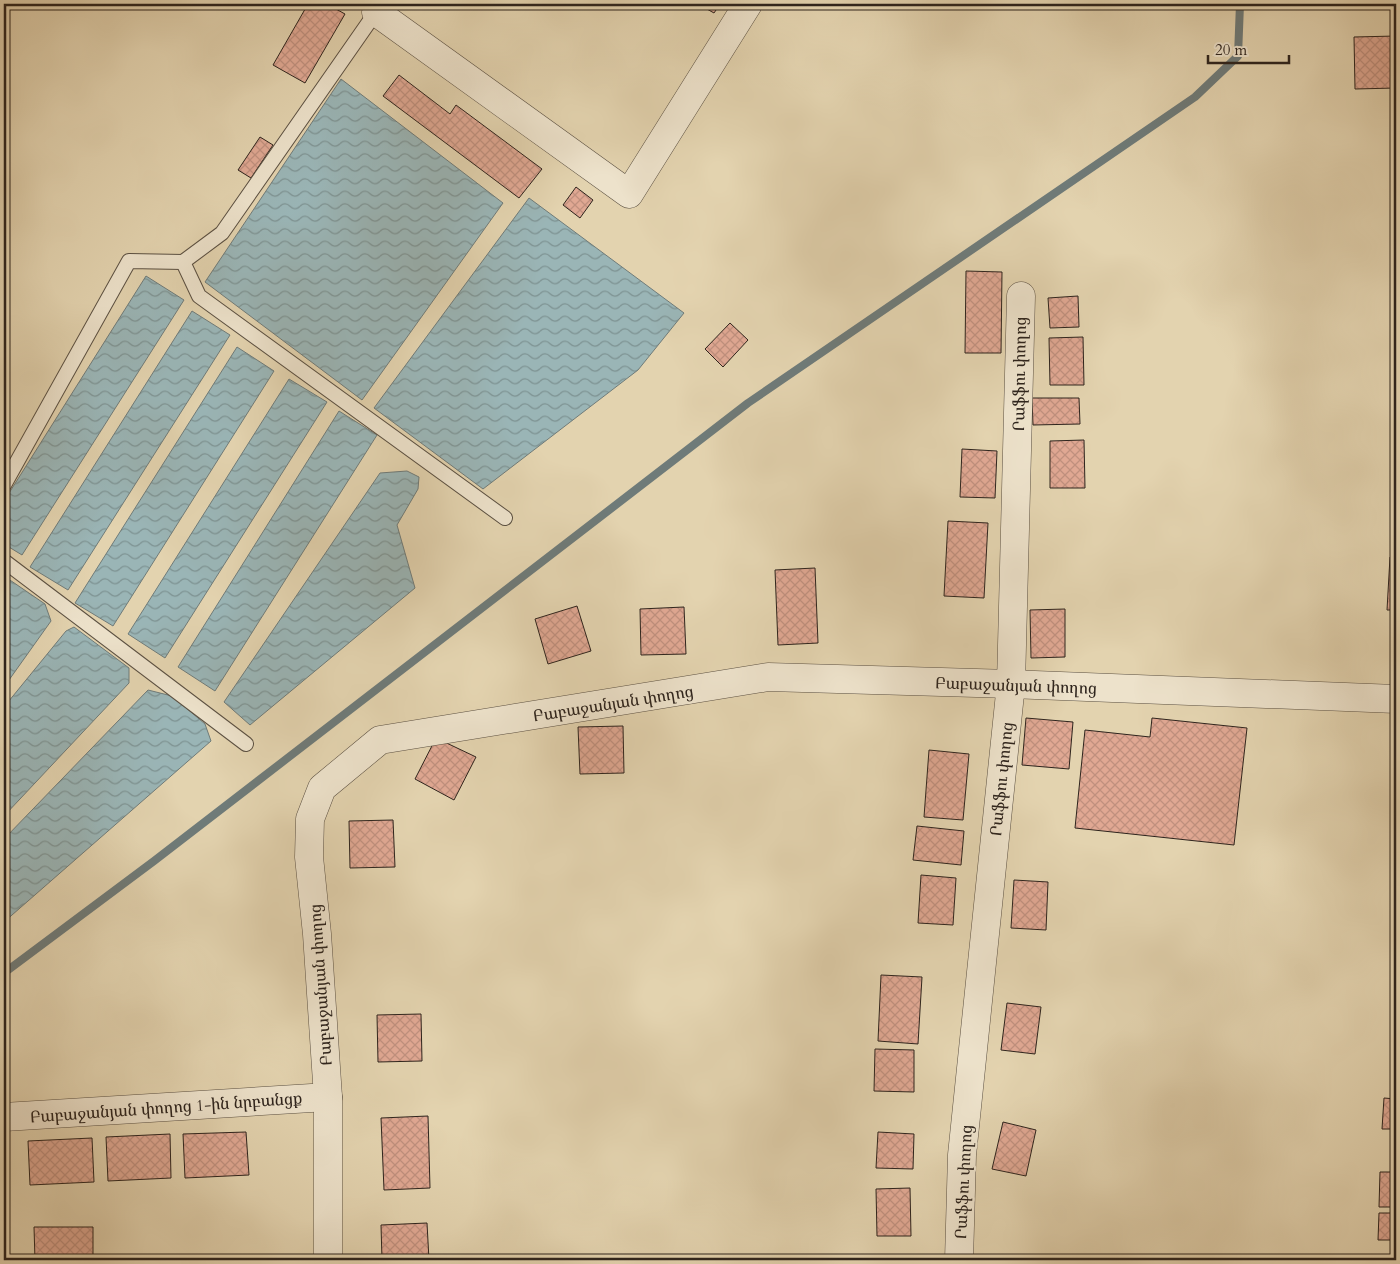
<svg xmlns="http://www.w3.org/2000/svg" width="1400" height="1264" viewBox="0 0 1400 1264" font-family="Cardo,'Noto Serif Armenian',serif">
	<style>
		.water { fill: url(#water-waves); stroke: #6f7b79 }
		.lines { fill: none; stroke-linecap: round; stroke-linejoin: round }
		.stream { stroke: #6f7b79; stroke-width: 8 }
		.building { fill: url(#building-cross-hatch); stroke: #2e241d }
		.service-casing { stroke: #5b5042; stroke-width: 16 }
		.minor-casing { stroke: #5b5042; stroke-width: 29 }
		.service { stroke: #ede2cb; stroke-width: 14 }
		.minor { stroke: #ede2cb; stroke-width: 28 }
		.labels { text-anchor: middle; stroke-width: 4.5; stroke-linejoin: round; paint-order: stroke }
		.street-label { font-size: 16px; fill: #2e241d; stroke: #ede2cb }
	</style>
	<defs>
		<pattern id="water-waves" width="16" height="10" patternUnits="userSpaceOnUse" patternTransform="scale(1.25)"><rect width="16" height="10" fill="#9ab5b6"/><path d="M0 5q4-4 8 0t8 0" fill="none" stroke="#7e9393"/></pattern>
		<pattern id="building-cross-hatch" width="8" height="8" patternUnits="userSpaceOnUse" patternTransform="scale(1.25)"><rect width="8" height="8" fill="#e0a893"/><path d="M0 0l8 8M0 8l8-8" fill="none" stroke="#c0907e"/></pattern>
	</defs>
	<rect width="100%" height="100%" fill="#e3d3af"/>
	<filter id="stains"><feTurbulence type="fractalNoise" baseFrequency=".004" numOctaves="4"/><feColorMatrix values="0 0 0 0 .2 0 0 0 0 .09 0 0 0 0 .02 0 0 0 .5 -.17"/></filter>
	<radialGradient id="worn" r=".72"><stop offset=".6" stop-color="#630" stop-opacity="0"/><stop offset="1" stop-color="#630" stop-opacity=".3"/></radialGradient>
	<g class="water">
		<path d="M341,79L503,203L362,400L205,282Z"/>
		<path d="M529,198L684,313L638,370L483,489L374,408Z"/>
		<path d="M146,276L184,300L22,555L4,544V501Z"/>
		<path d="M192,311L230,335L68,590L30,567Z"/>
		<path d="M237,347L274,371L113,626L75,603Z"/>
		<path d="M289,379L327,402L165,658L128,634Z"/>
		<path d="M339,411L377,435L215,691L178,667Z"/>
		<path d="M407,471L419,477L418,489L397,525L415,588L250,725L224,702L380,473Z"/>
		<path d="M4,576L45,604L51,621L4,687Z"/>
		<path d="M74,627L129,668V683L4,816V707L66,631Z"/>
		<path d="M148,690L172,696L205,724L211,741L4,922V839Z"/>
	</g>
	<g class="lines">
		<path class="stream" d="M4,973L154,861L748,403L1195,97L1238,56L1240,4"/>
	</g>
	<g class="building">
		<path d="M308,4H327L345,14L305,83L273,65Z"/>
		<path d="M698,4H720L714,13Z"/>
		<path d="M1396,36V88L1355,89L1354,37Z"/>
		<path d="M399,75L450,114L456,105L542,169L519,198L383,96Z"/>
		<path d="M260,137L273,145L251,178L238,170Z"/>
		<path d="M576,187L593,200L580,218L563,205Z"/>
		<path d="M966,271L1002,272L1001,353H965Z"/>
		<path d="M1078,296L1079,327L1050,328L1048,298Z"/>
		<path d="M730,323L748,340L723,367L705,349Z"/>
		<path d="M1083,337L1084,385H1050L1049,338Z"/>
		<path d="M1032,398H1079L1080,424L1033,425Z"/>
		<path d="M1084,440L1085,488H1050V441Z"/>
		<path d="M962,449L997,451L995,498L960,497Z"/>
		<path d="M948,521L988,523L984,598L944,596Z"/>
		<path d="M1390,557L1396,558V610H1387Z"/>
		<path d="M815,568L818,643L778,645L775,570Z"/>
		<path d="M577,606L591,651L548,664L535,619Z"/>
		<path d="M684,607L686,654L641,655L640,609Z"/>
		<path d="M1065,609V657L1031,658L1030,610Z"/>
		<path d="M1026,718L1073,722L1069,769L1022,765Z"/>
		<path d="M1152,718L1247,728L1234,845L1075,828L1085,730L1150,737Z"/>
		<path d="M623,726L624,773L580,774L578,727Z"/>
		<path d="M436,738L476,757L454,800L415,779Z"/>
		<path d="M1396,744V792H1394Z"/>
		<path d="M929,750L969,754L963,820L924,817Z"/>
		<path d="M393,820L395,867L350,868L349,821Z"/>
		<path d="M917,826L964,831L961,865L913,860Z"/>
		<path d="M921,875L956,878L953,925L918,923Z"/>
		<path d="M1014,880L1048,882L1046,930L1011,928Z"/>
		<path d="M881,975L922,977L918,1044L878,1041Z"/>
		<path d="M1007,1003L1041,1007L1035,1054L1001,1050Z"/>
		<path d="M421,1014L422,1061L378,1062L377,1015Z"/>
		<path d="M875,1049L914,1050V1092L874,1091Z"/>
		<path d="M1384,1098L1396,1099V1129H1382Z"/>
		<path d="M428,1116L430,1188L384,1190L381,1118Z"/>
		<path d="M1003,1122L1036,1130L1026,1176L992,1169Z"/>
		<path d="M246,1132L249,1175L185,1178L183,1134Z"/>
		<path d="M878,1132L914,1134L913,1169L876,1168Z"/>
		<path d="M1395,1133H1396V1165H1394Z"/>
		<path d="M170,1134L171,1178L108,1181L106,1137Z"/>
		<path d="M92,1138L94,1182L30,1185L28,1141Z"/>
		<path d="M4,1155H7L8,1218H4Z"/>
		<path d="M1380,1172H1396V1207H1379Z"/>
		<path d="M910,1188L911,1236H877L876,1189Z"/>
		<path d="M1379,1213H1396V1240H1378Z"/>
		<path d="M427,1223L429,1260H382L381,1225Z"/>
		<path d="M34,1227H93V1260H35Z"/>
	</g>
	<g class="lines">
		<g class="service-casing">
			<g id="service">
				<path d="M183,262L199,296L505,518"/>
				<path d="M4,485L129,261L183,262L222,233L376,12"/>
				<path d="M4,561L246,744"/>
			</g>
		</g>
		<g class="minor-casing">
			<g id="minor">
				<path d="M382,4L376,12L629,194L748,4"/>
				<path d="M4,1117L328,1097"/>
				<path d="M328,1260V1097L317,934L309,857L310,819L322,788L380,740L768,677L1011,684L1396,699"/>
				<path d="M959,1260L962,1155L1011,684L1021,296"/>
			</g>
		</g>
		<use href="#service" class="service"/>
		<use href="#minor" class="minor"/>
	</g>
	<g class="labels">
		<g class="street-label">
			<text transform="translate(1019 374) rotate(-89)" y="6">Րաֆֆու փողոց</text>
			<text transform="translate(1016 685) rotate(2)" y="6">Բաբաջանյան փողոց</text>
			<text transform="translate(613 703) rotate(-9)" y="6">Բաբաջանյան փողոց</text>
			<text transform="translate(1001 779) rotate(-84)" y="6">Րաֆֆու փողոց</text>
			<text transform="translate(320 985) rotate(-94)" y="6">Բաբաջանյան փողոց</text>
			<text transform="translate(166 1107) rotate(-4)" y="6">Բաբաջանյան փողոց 1-ին նրբանցք</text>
			<text transform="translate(963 1182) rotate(-87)" y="6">Րաֆֆու փողոց</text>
		</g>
	</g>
	<rect width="1400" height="1264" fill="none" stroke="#e3d3af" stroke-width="20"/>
	<rect x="5" y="5" width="1390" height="1254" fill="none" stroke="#2e241d" stroke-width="2.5"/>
	<rect x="10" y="10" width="1380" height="1244" fill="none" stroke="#2e241d"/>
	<path d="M1208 55v8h81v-8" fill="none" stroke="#2e241d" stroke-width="2.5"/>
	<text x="1215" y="55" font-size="15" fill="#2e241d" stroke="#ede2cb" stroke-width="4" paint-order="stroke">20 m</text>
	<rect width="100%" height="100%" filter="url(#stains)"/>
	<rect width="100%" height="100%" fill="url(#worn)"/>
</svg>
